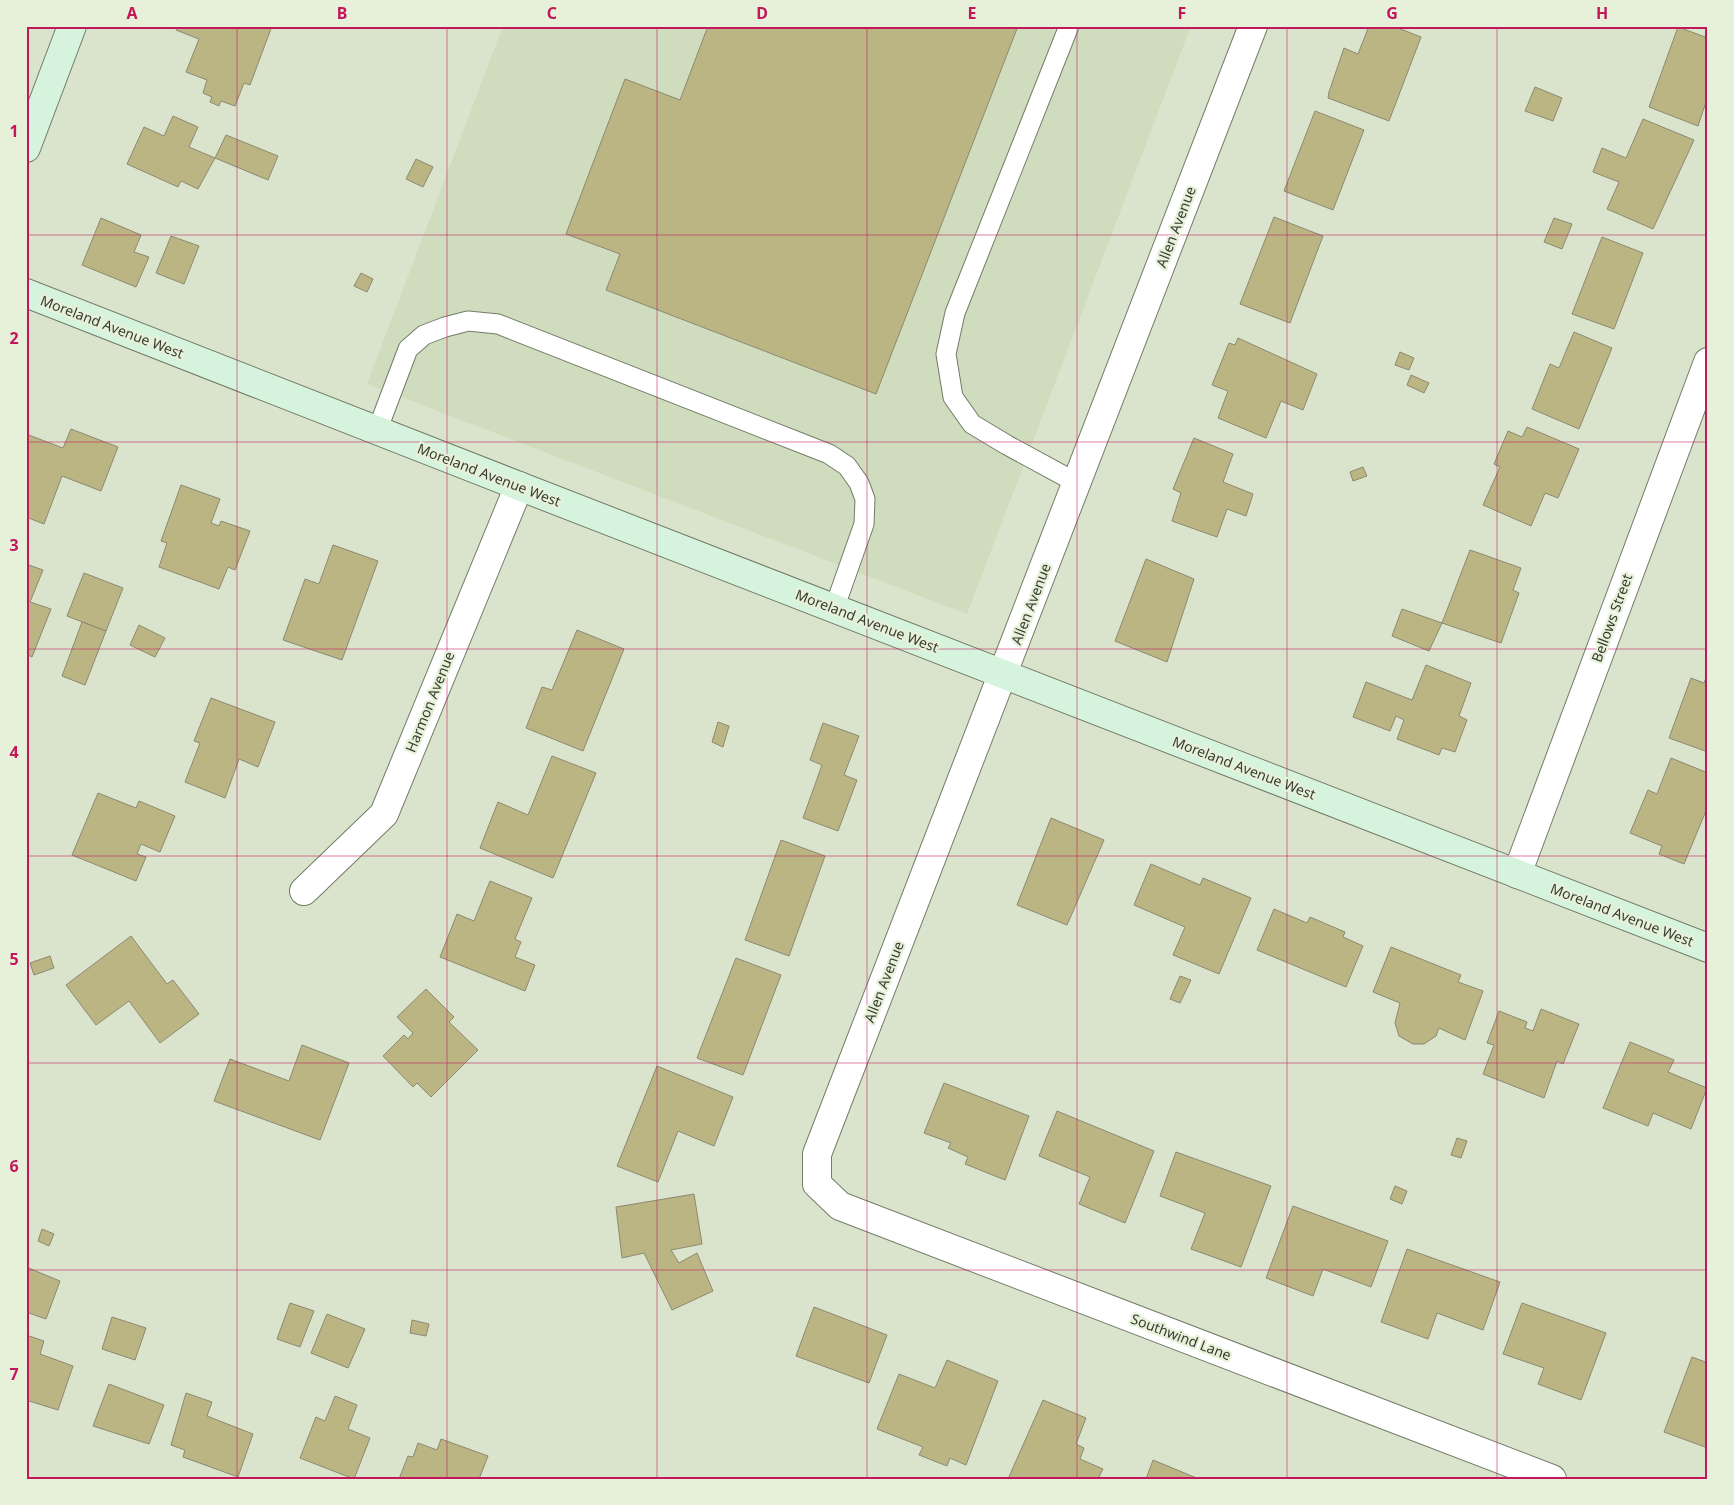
<svg xmlns="http://www.w3.org/2000/svg" width="1734" height="1505" viewBox="0 0 1734 1505" font-family="'Noto Sans',sans-serif">
	<style>
		.built { fill: #cfdcbd }
		.building { fill: #bbb583; stroke: #8c8972 }
		.lines { fill: none; stroke-linecap: round; stroke-linejoin: round }
		.lane-casing { stroke: #737c67; stroke-width: 21 }
		.street-casing { stroke: #737c67; stroke-width: 30 }
		.secondary-casing { stroke: #737c67; stroke-width: 30 }
		.lane { stroke: #fff; stroke-width: 19 }
		.street { stroke: #fff; stroke-width: 28 }
		.secondary { stroke: #d6f4dd; stroke-width: 28 }
		.grid { fill: none; stroke: #c2185b; stroke-width: 1; stroke-opacity: 0.55 }
		.labels { text-anchor: middle; stroke-width: 4.5; stroke-linejoin: round; paint-order: stroke }
		.street-label { font-size: 14px; fill: #383c32; stroke: #e7f1d9 }
		.neatline { fill: none; stroke: #c2185b; stroke-width: 2 }
		.grid-label { font-size: 16px; text-anchor: middle; font-weight: bold; fill: #c2185b }
	</style>
	<rect width="100%" height="100%" fill="#dae4cc"/>
	<path class="built" d="M503,26H1191L967,614L367,384Z"/>
	<g class="building">
		<path d="M178,26H272L250,85L244,83L235,106L221,101L219,106L210,102L212,97L203,93L207,80L186,72L199,39L176,30Z"/>
		<path d="M708,26H1018L876,394L606,290L620,254L566,234L625,79L680,100Z"/>
		<path d="M1369,26H1393L1421,37L1389,121L1328,98L1329,92L1344,48L1358,54Z"/>
		<path d="M1678,27L1708,38V96L1698,126L1649,107Z"/>
		<path d="M1535,87L1562,98L1553,121L1525,111Z"/>
		<path d="M1315,111L1364,130L1333,210L1284,191Z"/>
		<path d="M173,116L198,127L189,147L215,158L198,189L181,181L178,187L127,164L144,127L164,136Z"/>
		<path d="M1643,119L1694,140L1653,229L1607,209L1619,182L1593,172L1602,148L1626,158Z"/>
		<path d="M226,135L278,156L268,180L215,158Z"/>
		<path d="M416,159L433,167L423,187L406,179Z"/>
		<path d="M1274,217L1323,236L1290,323L1240,304Z"/>
		<path d="M101,218L141,235L134,252L149,257L136,287L82,265Z"/>
		<path d="M1554,218L1572,224L1562,249L1544,242Z"/>
		<path d="M171,236L199,246L184,284L156,273Z"/>
		<path d="M1602,237L1643,253L1614,329L1572,314Z"/>
		<path d="M361,273L373,279L367,292L354,286Z"/>
		<path d="M1574,332L1612,348L1579,429L1532,409L1550,364L1559,368Z"/>
		<path d="M1238,338L1317,374L1303,410L1281,401L1266,438L1218,418L1228,391L1212,385L1229,343L1235,345Z"/>
		<path d="M1400,352L1414,358L1409,370L1395,365Z"/>
		<path d="M1411,375L1429,383L1424,393L1407,385Z"/>
		<path d="M1527,427L1579,449L1558,498L1545,493L1531,526L1483,505L1500,467L1494,464L1508,431L1522,437Z"/>
		<path d="M71,429L118,447L101,491L62,476L44,524L26,517V434L63,448Z"/>
		<path d="M1194,438L1233,454L1223,482L1253,494L1246,516L1227,509L1217,537L1172,521L1181,493L1173,489Z"/>
		<path d="M1363,467L1367,476L1353,481L1350,472Z"/>
		<path d="M181,485L220,499L211,523L219,526L221,521L250,531L235,570L228,567L219,589L159,567L167,543L161,541Z"/>
		<path d="M333,545L378,561L342,660L283,640L305,579L319,584Z"/>
		<path d="M1470,550L1521,568L1513,590L1519,593L1501,643L1442,623Z"/>
		<path d="M1146,559L1194,579L1167,662L1115,641Z"/>
		<path d="M26,564L43,570L30,602L51,609L32,657L26,654Z"/>
		<path d="M84,573L123,588L106,631L67,616Z"/>
		<path d="M1402,609L1442,623L1429,651L1392,636Z"/>
		<path d="M82,622L106,631L85,685L62,676Z"/>
		<path d="M139,625L165,638L155,657L130,645Z"/>
		<path d="M577,630L624,649L583,751L526,728L542,687L552,690Z"/>
		<path d="M1426,665L1471,683L1459,716L1467,720L1455,752L1442,748L1439,755L1397,739L1404,720L1396,716L1390,731L1353,717L1366,682L1412,700Z"/>
		<path d="M1708,672V752L1669,738L1691,678L1704,683Z"/>
		<path d="M211,698L275,722L258,767L239,759L225,798L185,782L200,743L194,741Z"/>
		<path d="M718,722L729,726L723,747L712,742Z"/>
		<path d="M823,723L859,736L844,775L857,780L838,831L803,818L822,765L810,760Z"/>
		<path d="M552,756L596,773L553,878L480,848L498,802L528,815Z"/>
		<path d="M1671,758L1708,773V806L1684,864L1659,854L1662,846L1630,833L1648,790L1657,794Z"/>
		<path d="M98,793L136,808L139,801L175,816L160,852L141,844L137,854L146,857L136,881L72,855Z"/>
		<path d="M1051,818L1104,840L1067,925L1017,905Z"/>
		<path d="M781,840L825,856L789,956L745,940Z"/>
		<path d="M1151,864L1200,885L1203,878L1251,898L1219,974L1173,955L1185,927L1134,905Z"/>
		<path d="M490,881L532,898L515,939L521,942L515,957L535,965L525,991L440,957L457,914L474,921Z"/>
		<path d="M1274,909L1307,923L1310,917L1345,932L1343,937L1363,946L1346,987L1257,950Z"/>
		<path d="M131,936L167,984L173,980L199,1014L160,1043L129,1001L96,1025L66,985Z"/>
		<path d="M1391,947L1461,975L1458,982L1483,991L1465,1040L1439,1028L1436,1036L1424,1044H1413L1399,1036L1395,1023L1400,1003L1373,992Z"/>
		<path d="M50,956L54,968L34,975L30,963Z"/>
		<path d="M736,958L781,975L743,1075L697,1058Z"/>
		<path d="M1180,976L1191,980L1180,1003L1170,999Z"/>
		<path d="M426,989L454,1017L449,1022L478,1050L431,1097L417,1083L413,1087L383,1056L404,1035L408,1039L413,1033L397,1017Z"/>
		<path d="M1541,1009L1579,1024L1563,1064L1557,1061L1544,1098L1483,1074L1494,1045L1487,1043L1499,1011L1527,1022L1525,1028L1533,1031Z"/>
		<path d="M1630,1042L1674,1060L1668,1072L1707,1088L1691,1129L1653,1113L1648,1126L1603,1108Z"/>
		<path d="M302,1045L349,1063L320,1140L214,1101L230,1059L289,1081Z"/>
		<path d="M657,1066L733,1097L714,1146L678,1131L658,1182L617,1166Z"/>
		<path d="M944,1083L1029,1116L1005,1180L965,1164L968,1157L948,1148L951,1143L924,1133Z"/>
		<path d="M1057,1111L1154,1151L1125,1223L1079,1204L1090,1177L1039,1156Z"/>
		<path d="M1457,1138L1467,1141L1461,1158L1451,1155Z"/>
		<path d="M1176,1152L1271,1186L1241,1267L1191,1249L1205,1213L1160,1196Z"/>
		<path d="M1395,1186L1407,1191L1402,1204L1390,1199Z"/>
		<path d="M694,1194L702,1244L671,1250L679,1263L697,1253L713,1291L672,1310L644,1253L622,1258L616,1207Z"/>
		<path d="M1293,1206L1388,1241L1371,1287L1323,1269L1313,1296L1266,1278Z"/>
		<path d="M42,1229L54,1234L49,1246L38,1241Z"/>
		<path d="M1407,1249L1500,1282L1483,1330L1437,1313L1428,1339L1381,1322Z"/>
		<path d="M26,1267L60,1281L46,1319L26,1312Z"/>
		<path d="M290,1303L314,1311L300,1347L277,1339Z"/>
		<path d="M1522,1303L1606,1333L1581,1400L1538,1384L1544,1368L1503,1354Z"/>
		<path d="M814,1307L887,1335L869,1383L796,1356Z"/>
		<path d="M327,1314L365,1329L348,1368L311,1353Z"/>
		<path d="M112,1317L146,1328L135,1360L102,1349Z"/>
		<path d="M412,1320L429,1324L426,1336L410,1333Z"/>
		<path d="M26,1335L44,1341L40,1354L73,1366L58,1410L26,1400Z"/>
		<path d="M1692,1357L1708,1363V1439L1705,1447L1664,1432Z"/>
		<path d="M947,1360L998,1381L966,1465L950,1458L947,1466L919,1455L923,1447L877,1429L899,1374L935,1388Z"/>
		<path d="M109,1384L164,1405L149,1444L93,1426Z"/>
		<path d="M186,1393L212,1402L207,1416L253,1434L238,1477L183,1457L185,1450L171,1445Z"/>
		<path d="M335,1396L357,1405L348,1429L370,1438L354,1479L300,1458L316,1417L325,1421Z"/>
		<path d="M1043,1400L1086,1418L1076,1444L1084,1448L1080,1459L1103,1469L1098,1479H1008Z"/>
		<path d="M441,1439L488,1456L479,1479H399L408,1456L413,1457L418,1443L437,1450Z"/>
		<path d="M1153,1460L1199,1479H1146Z"/>
	</g>
	<g class="lines">
		<g class="lane-casing">
			<g id="lane">
				<path d="M1069,26L955,313L946,354L953,397L972,424L1007,445L1077,483"/>
				<path d="M377,431L408,349L424,335L445,327L468,321L498,324L829,454L847,466L859,483L865,499L864,524L834,609"/>
			</g>
		</g>
		<g class="street-casing">
			<g id="street">
				<path d="M1253,26L817,1154V1184L840,1206L1552,1479"/>
				<path d="M1517,874L1708,362"/>
				<path d="M304,891L384,814L519,486"/>
			</g>
		</g>
		<g class="secondary-casing">
			<g id="secondary">
				<path d="M26,148L72,26"/>
				<path d="M26,293L519,486L1708,948"/>
			</g>
		</g>
		<use href="#lane" class="lane"/>
		<use href="#street" class="street"/>
		<use href="#secondary" class="secondary"/>
	</g>
	<path class="grid" d="M237,26V1479M447,26V1479M657,26V1479M867,26V1479M1077,26V1479M1287,26V1479M1497,26V1479M26,235H1708M26,442H1708M26,649H1708M26,856H1708M26,1063H1708M26,1270H1708"/>
	<g class="labels">
		<g class="street-label">
			<text transform="translate(1176 227) rotate(-69)" y="5">Allen Avenue</text>
			<text transform="translate(112 327) rotate(21)" y="5">Moreland Avenue West</text>
			<text transform="translate(489 475) rotate(21)" y="5">Moreland Avenue West</text>
			<text transform="translate(1031 604) rotate(-69)" y="5">Allen Avenue</text>
			<text transform="translate(1612 618) rotate(-70)" y="5">Bellows Street</text>
			<text transform="translate(867 621) rotate(21)" y="5">Moreland Avenue West</text>
			<text transform="translate(430 702) rotate(-68)" y="5">Harmon Avenue</text>
			<text transform="translate(1244 768) rotate(21)" y="5">Moreland Avenue West</text>
			<text transform="translate(1622 915) rotate(21)" y="5">Moreland Avenue West</text>
			<text transform="translate(884 982) rotate(-69)" y="5">Allen Avenue</text>
			<text transform="translate(1181 1337) rotate(21)" y="5">Southwind Lane</text>
		</g>
	</g>
	<rect width="1734" height="1505" fill="none" stroke="#e7f1d9" stroke-width="55"/>
	<rect x="28" y="28" width="1678" height="1450" class="neatline"/>
	<g class="grid-label">
		<text x="132" y="19">A</text>
		<text x="342" y="19">B</text>
		<text x="552" y="19">C</text>
		<text x="762" y="19">D</text>
		<text x="972" y="19">E</text>
		<text x="1182" y="19">F</text>
		<text x="1392" y="19">G</text>
		<text x="1602" y="19">H</text>
		<text x="14" y="137">1</text>
		<text x="14" y="344">2</text>
		<text x="14" y="551">3</text>
		<text x="14" y="758">4</text>
		<text x="14" y="965">5</text>
		<text x="14" y="1172">6</text>
		<text x="14" y="1380">7</text>
	</g>
</svg>
